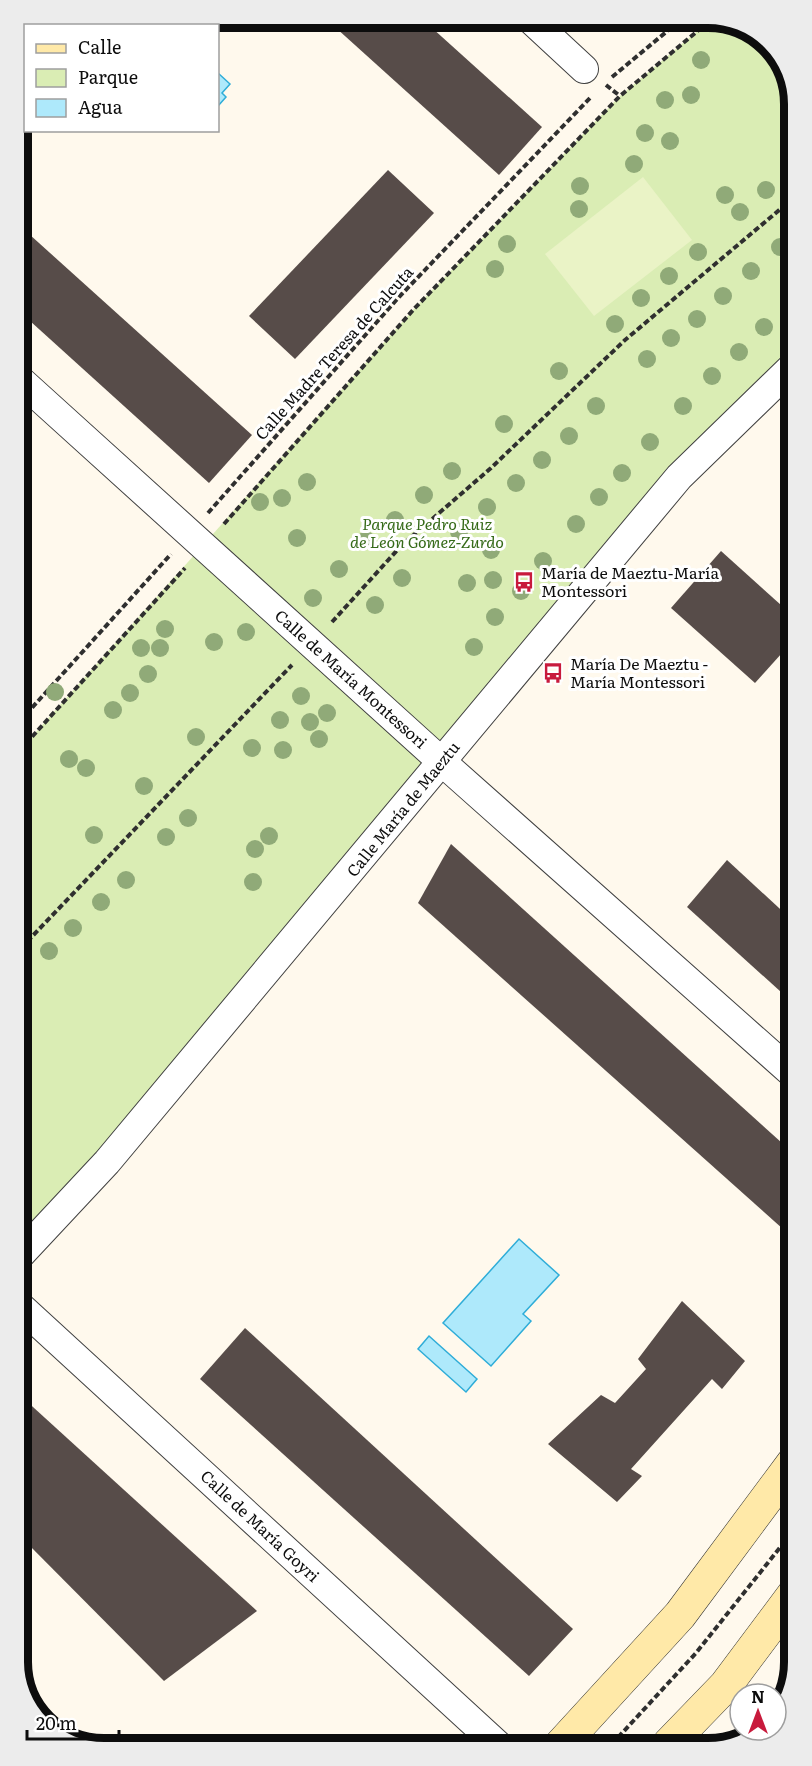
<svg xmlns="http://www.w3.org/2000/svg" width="812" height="1766" viewBox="0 0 812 1766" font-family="Literata,serif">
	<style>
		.green { fill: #daedb4 }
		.pitch { fill: #eaf3c6 }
		.water { fill: #aee9fb; stroke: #2fadd8; stroke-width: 1.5 }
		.building { fill: #574c49 }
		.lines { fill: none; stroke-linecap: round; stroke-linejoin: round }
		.street-casing { stroke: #404040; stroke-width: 30 }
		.secondary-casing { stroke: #2f2f2f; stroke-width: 34 }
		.path { stroke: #2f2f2f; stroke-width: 4; stroke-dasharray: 6 3; stroke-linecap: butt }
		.street { stroke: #fff; stroke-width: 28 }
		.secondary { stroke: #ffe9a8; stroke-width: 33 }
		.tree { fill: #90aa78 }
		.labels { text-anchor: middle; stroke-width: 6; stroke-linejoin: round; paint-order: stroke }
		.street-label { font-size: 16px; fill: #0d0d0d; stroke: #fff }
		.park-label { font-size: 16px; font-style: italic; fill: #356a18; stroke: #fff }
		.poi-label { font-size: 16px; fill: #0d0d0d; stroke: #fff; text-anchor: start }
		.rim { fill: none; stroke: #0d0d0d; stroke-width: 8 }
	</style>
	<rect width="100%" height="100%" fill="#fff9ed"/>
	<path class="green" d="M713,18L760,36L789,76L790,369L21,1254L20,750L414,309L620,96Z"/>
	<path class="pitch" d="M643,177L692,240L594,316L545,254Z"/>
	<g class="water">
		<path d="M218,73L230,84L222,93L226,97L218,106Z"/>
		<path d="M519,1239L559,1275L523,1314L531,1321L491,1366L443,1323Z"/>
		<path d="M429,1336L477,1379L466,1392L418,1349Z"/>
	</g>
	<g class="building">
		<path d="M325,18H421L542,127L499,175Z"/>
		<path d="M388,170L434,213L295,359L249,316Z"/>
		<path d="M19,225L252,435L209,483L19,311Z"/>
		<path d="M721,551L791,614V643L755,683L671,608Z"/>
		<path d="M451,844L792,1152L793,1238L418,903Z"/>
		<path d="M727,860L792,920V1002L687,907Z"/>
		<path d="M682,1301L745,1361L722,1389L712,1379L631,1469L642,1476L617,1502L548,1444L601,1395L615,1403L646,1369L638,1359Z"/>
		<path d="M245,1328L573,1629L529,1676L200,1379Z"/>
		<path d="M22,1397L257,1611L164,1681L22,1538Z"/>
	</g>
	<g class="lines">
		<g class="street-casing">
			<g id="street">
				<path d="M529,18L584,69"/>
				<path d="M19,379L442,762L792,1073"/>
				<path d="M21,1254L107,1162L679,477L790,369"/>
				<path d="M22,1308L498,1745"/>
			</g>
		</g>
		<g class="secondary-casing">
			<g id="secondary">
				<path d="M669,1744L726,1685L794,1594"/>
				<path d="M561,1745L680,1615L793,1463"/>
			</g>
		</g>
		<g class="path">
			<path d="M612,77L683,18"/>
			<path d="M606,85L620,96"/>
			<path d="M208,513L399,297L591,97"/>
			<path d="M224,524L414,309L620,96L713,18"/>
			<path d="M332,622L401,546L491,468L625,340L790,201"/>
			<path d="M20,721L171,554"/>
			<path d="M20,750L185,568"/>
			<path d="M21,948L292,665"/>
			<path d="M612,1744L696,1653L794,1530"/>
		</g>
		<use href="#street" class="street"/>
		<use href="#secondary" class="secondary"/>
	</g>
	<g class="tree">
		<circle cx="701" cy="60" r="9"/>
		<circle cx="691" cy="95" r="9"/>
		<circle cx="665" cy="100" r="9"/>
		<circle cx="645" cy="133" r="9"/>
		<circle cx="670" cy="141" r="9"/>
		<circle cx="634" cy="164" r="9"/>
		<circle cx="580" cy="186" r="9"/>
		<circle cx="766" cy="190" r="9"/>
		<circle cx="725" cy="195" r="9"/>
		<circle cx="579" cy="209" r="9"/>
		<circle cx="740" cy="212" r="9"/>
		<circle cx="507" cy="244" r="9"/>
		<circle cx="780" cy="247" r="9"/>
		<circle cx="698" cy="252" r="9"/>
		<circle cx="495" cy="269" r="9"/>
		<circle cx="751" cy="271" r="9"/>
		<circle cx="669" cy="276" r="9"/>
		<circle cx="723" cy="296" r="9"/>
		<circle cx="641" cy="298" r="9"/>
		<circle cx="697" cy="319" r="9"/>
		<circle cx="615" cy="324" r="9"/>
		<circle cx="764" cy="327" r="9"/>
		<circle cx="671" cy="338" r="9"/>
		<circle cx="739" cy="352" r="9"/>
		<circle cx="647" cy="359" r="9"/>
		<circle cx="559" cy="371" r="9"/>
		<circle cx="712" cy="376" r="9"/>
		<circle cx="596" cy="406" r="9"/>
		<circle cx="683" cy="406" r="9"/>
		<circle cx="504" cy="424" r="9"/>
		<circle cx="569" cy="436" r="9"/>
		<circle cx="650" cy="442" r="9"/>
		<circle cx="542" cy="460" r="9"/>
		<circle cx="452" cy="471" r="9"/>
		<circle cx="622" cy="473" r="9"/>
		<circle cx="307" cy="482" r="9"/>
		<circle cx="516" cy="483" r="9"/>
		<circle cx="424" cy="495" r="9"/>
		<circle cx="599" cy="497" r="9"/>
		<circle cx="282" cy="498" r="9"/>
		<circle cx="260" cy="502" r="9"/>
		<circle cx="487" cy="507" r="9"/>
		<circle cx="395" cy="520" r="9"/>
		<circle cx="576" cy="524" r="9"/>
		<circle cx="459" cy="532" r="9"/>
		<circle cx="297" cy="538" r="9"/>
		<circle cx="366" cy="540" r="9"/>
		<circle cx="491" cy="550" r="9"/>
		<circle cx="543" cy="561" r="9"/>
		<circle cx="339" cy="569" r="9"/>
		<circle cx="402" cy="578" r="9"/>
		<circle cx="493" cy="580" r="9"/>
		<circle cx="467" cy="583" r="9"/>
		<circle cx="521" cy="591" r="9"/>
		<circle cx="313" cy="598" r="9"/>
		<circle cx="375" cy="605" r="9"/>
		<circle cx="495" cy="617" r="9"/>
		<circle cx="165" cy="629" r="9"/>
		<circle cx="246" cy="632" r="9"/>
		<circle cx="214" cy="642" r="9"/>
		<circle cx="474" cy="647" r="9"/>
		<circle cx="141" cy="648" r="9"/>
		<circle cx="160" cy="648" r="9"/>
		<circle cx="148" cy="674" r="9"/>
		<circle cx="55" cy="692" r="9"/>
		<circle cx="130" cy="693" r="9"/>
		<circle cx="301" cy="696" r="9"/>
		<circle cx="113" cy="710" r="9"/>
		<circle cx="327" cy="713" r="9"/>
		<circle cx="280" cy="720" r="9"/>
		<circle cx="310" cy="722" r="9"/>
		<circle cx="196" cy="737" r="9"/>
		<circle cx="319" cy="739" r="9"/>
		<circle cx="252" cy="748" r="9"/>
		<circle cx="283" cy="750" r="9"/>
		<circle cx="69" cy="759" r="9"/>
		<circle cx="86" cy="768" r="9"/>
		<circle cx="144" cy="786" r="9"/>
		<circle cx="188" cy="818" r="9"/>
		<circle cx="94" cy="835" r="9"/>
		<circle cx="269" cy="836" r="9"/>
		<circle cx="166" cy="837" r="9"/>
		<circle cx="255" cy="849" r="9"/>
		<circle cx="126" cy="880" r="9"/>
		<circle cx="253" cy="882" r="9"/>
		<circle cx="101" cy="902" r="9"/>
		<circle cx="73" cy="928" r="9"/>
		<circle cx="49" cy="951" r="9"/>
	</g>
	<defs>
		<g id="bus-bare" transform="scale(1.62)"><path d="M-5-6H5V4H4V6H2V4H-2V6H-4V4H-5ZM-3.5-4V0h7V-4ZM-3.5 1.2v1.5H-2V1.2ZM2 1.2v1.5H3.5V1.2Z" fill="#c81a3c" stroke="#fff" stroke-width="2.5" paint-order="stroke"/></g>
	</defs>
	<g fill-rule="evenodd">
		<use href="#bus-bare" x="524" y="582"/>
		<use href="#bus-bare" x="553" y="673"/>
	</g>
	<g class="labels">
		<g class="street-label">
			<text transform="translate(334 353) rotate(-48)" y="6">Calle Madre Teresa de Calcuta</text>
			<text transform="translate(351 679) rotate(42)" y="6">Calle de María Montessori</text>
			<text transform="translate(403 809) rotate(-51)" y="6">Calle María de Maeztu</text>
			<text transform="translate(260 1526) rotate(43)" y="6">Calle de María Goyri</text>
		</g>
		<g class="park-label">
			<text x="427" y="530">Parque Pedro Ruiz<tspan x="427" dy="18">de León Gómez-Zurdo</tspan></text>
		</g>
		<g class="poi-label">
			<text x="541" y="579">María de Maeztu-María<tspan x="541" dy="18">Montessori</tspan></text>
			<text x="570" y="670">María De Maeztu -<tspan x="570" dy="18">María Montessori</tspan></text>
		</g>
	</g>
	<path d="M0 0H812V1766H0ZM104 28H708A76 76 0 0 1 784 104V1662A76 76 0 0 1 708 1738H104A76 76 0 0 1 28 1662V104A76 76 0 0 1 104 28Z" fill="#ececec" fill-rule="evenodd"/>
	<path class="rim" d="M104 28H708A76 76 0 0 1 784 104V1662A76 76 0 0 1 708 1738H104A76 76 0 0 1 28 1662V104A76 76 0 0 1 104 28Z"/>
	<rect x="24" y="24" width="195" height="108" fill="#ffffff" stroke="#9e9e9e" stroke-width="1.5"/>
	<rect x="36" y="44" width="30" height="9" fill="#ffe9a8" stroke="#9e9e9e" stroke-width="1.5"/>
	<text x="78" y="54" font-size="18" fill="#0d0d0d">Calle</text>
	<rect x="36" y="69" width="30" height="18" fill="#daedb4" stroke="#9e9e9e" stroke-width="1.5"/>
	<text x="78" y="84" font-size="18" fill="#0d0d0d">Parque</text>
	<rect x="36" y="99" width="30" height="18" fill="#aee9fb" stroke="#9e9e9e" stroke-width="1.5"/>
	<text x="78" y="114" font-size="18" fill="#0d0d0d">Agua</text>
	<g transform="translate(758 1712)"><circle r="28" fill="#ffffff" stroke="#9e9e9e" stroke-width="1.5"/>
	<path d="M0-4.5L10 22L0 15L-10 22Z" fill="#c81a3c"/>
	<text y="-9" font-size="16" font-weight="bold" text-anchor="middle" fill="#0d0d0d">N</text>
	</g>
	<path d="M27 1730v9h92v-9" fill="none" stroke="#0d0d0d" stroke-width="3"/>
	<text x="36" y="1730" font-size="18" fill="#0d0d0d" stroke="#ffffff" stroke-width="4.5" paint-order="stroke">20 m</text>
</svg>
